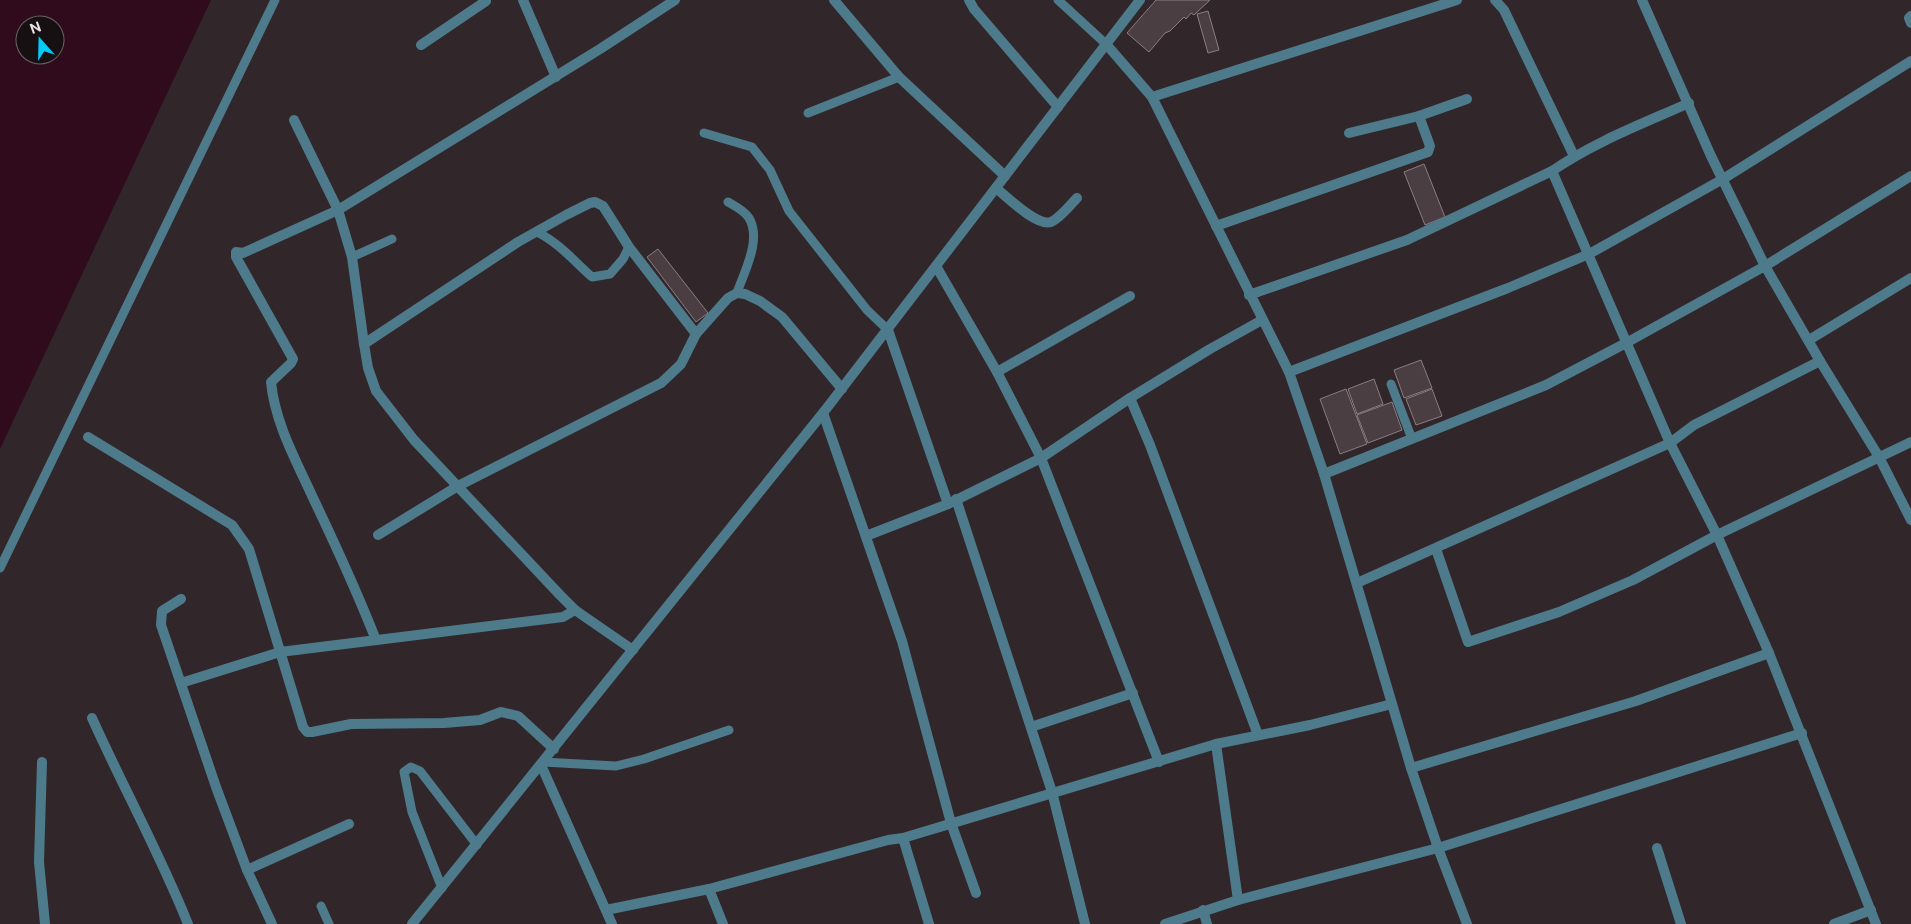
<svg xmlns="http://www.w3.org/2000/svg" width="1911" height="924" viewBox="0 0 1911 924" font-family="'Public Sans',sans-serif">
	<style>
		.water { fill: #300b1b; fill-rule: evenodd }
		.building { fill: #4b3e42; stroke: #8b7d82 }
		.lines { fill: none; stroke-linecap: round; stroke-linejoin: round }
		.service { stroke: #4d7b8b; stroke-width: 9 }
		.minor { stroke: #4d7b8b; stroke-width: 10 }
		.tertiary { stroke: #4d7b8b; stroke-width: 10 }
	</style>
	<rect width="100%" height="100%" fill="#31262a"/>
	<path class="water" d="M0,0H211L0,449ZM25,25H55V55H25Z"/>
	<g class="building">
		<path d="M1156,0H1210L1194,15L1191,13L1186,19L1184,17L1170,31L1165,33L1149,52L1127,33Z"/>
		<path d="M1208,11L1219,50L1208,53L1197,14Z"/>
		<path d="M1424,164L1445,217L1425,225L1404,172Z"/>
		<path d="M658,249L708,313L696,322L647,257Z"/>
		<path d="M1421,360L1432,388L1404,398L1394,370Z"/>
		<path d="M1374,379L1383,404L1357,414L1348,389Z"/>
		<path d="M1346,389L1367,444L1340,454L1320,399Z"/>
		<path d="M1432,389L1442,416L1416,425L1406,399Z"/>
		<path d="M1392,402L1402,430L1368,443L1357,415Z"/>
	</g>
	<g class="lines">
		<g class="service">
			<path d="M1058,0L1106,44"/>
			<path d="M808,113L899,77"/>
			<path d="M704,133L752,147L770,170L789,211L867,310L888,330"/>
			<path d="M728,202C735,206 745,211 749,218C762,240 744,272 737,293"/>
			<path d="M537,232C559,243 574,261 592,277L610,274L623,259L629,247"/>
			<path d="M352,257L392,239"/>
			<path d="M1391,384L1412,439"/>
			<path d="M0,568L275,0"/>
			<path d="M543,762L616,766L644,759L729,730"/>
			<path d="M442,888L412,812L404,772L411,767L420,771L477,845"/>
			<path d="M321,906L329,924"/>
		</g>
		<g class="minor">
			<path d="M523,0L556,77"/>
			<path d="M834,0L899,77L1005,176"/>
			<path d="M969,0L974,9L1058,107"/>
			<path d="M1495,0L1504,10L1574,156"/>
			<path d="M1642,0L1711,156L1765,266L1820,361L1879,457L1911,520"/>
			<path d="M1911,16L1909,18L1911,23"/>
			<path d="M1106,44L1152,97L1289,372L1324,474L1411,768L1438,848L1467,924"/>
			<path d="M421,45L486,1"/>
			<path d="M1152,97L1457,0"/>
			<path d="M294,120L338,210L352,257L364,344L368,368L376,391L414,440L560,595L575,610L633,650"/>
			<path d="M1349,133L1419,116L1467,99"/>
			<path d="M1552,171L1670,443L1717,535L1769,653L1876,924"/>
			<path d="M996,188C1007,197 1037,227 1051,222C1060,218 1070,205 1077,198"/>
			<path d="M1216,226L1428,152L1430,146L1419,116"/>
			<path d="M936,266L997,372L1041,458L1159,762"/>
			<path d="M1249,295L1407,240L1552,171C1594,142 1642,124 1689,103"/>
			<path d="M888,330L948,504"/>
			<path d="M1809,340L1911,278"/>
			<path d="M364,344L518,242L566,215L590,203L595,202L603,206L629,247L696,334"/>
			<path d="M997,372L1130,296"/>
			<path d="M1289,372L1508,288L1589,254L1723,179L1911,61"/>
			<path d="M1130,398L1150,445L1258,735"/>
			<path d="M823,413L902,641L951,823L976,893"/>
			<path d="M88,437L232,525L249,549L303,727L307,732H312L351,724L444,723L480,720L501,712L518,716L554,749"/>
			<path d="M1324,474L1546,385L1626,343L1765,266L1911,176"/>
			<path d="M956,499L1052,792L1085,924"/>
			<path d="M378,535L458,486L661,383L681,364L696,334L728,298L737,293L745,294L760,301L782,317L842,389"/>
			<path d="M866,536L948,504L1041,458L1130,398L1210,349L1262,320"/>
			<path d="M1436,549L1468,642L1559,612L1633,580L1717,535L1911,442"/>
			<path d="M1357,583L1670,443L1694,425L1820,361"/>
			<path d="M181,599L162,611L161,625L216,787L247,870L272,924"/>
			<path d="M376,640C357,592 336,546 314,500C297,462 275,424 271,382L291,363L293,359L236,257V252L243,253L338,210L600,49L675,0"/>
			<path d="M181,683L280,652L563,617L575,610"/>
			<path d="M92,718C123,787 160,854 188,924"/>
			<path d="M1031,727L1133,693"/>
			<path d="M1216,744L1238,900"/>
			<path d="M42,762L39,862L45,924"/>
			<path d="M541,765L612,924"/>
			<path d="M1411,768L1636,701L1769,653"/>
			<path d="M903,838L929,924"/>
			<path d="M1657,848L1681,924"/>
			<path d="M247,870L349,824"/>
			<path d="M709,889L723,924"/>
			<path d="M606,910L709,889L888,840L903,838L1216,744L1310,725L1392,704"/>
			<path d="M1203,910L1207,924"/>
			<path d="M1165,924L1238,900L1438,848L1802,733"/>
			<path d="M1834,924L1871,910"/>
		</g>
		<path class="tertiary" d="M412,924L823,413L1140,0"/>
	</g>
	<g transform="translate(40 40) rotate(340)"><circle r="24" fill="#161012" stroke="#6b6466"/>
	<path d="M0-4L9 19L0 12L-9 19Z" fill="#01cbf9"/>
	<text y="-8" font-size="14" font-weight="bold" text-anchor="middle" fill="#eae2e5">N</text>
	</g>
</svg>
